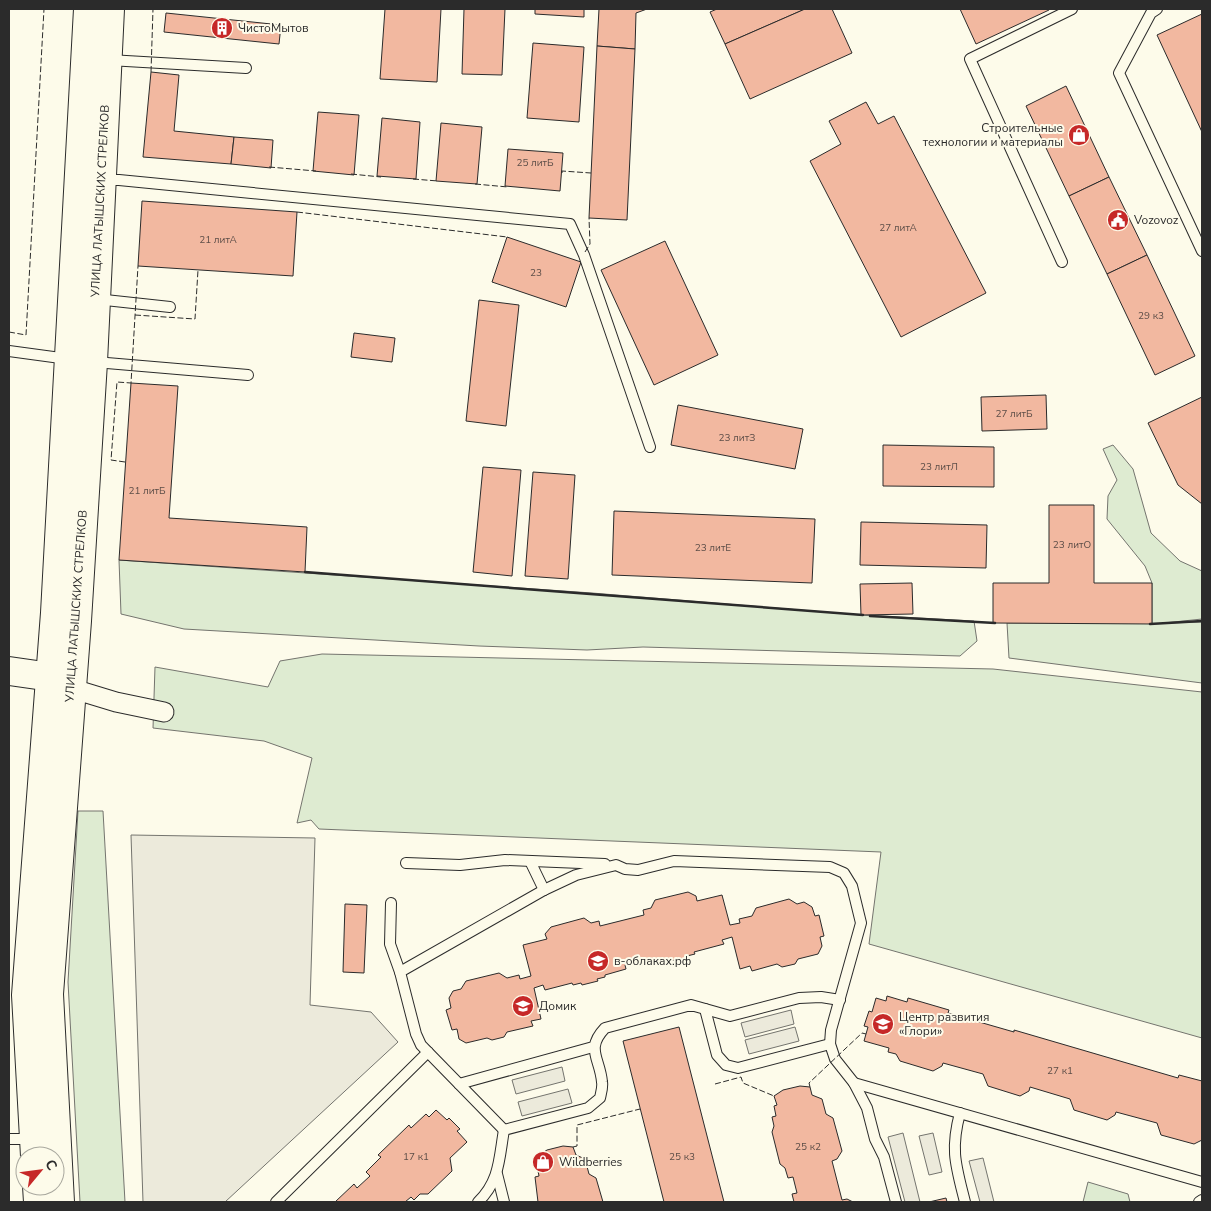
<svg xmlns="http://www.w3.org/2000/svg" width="1211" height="1211" viewBox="0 0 1211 1211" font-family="'Nunito Sans',sans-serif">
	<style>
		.green { fill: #deebd1; stroke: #74746e }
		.parking { fill: #eceadb; stroke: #74746e }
		.building { fill: #f2b8a0; stroke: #2b2b2b }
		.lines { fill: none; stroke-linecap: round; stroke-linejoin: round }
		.lane-casing { stroke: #2b2b2b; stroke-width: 12 }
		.street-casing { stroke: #2b2b2b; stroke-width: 21 }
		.secondary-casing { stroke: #2b2b2b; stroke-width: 30 }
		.lane { stroke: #fdfbea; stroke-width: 10 }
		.street { stroke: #fdfbea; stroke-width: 19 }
		.secondary { stroke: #fdfbea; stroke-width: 28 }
		.fence { stroke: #2b2b2b; stroke-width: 1; stroke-dasharray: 6 2.5; stroke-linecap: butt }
		.wall { stroke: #2b2b2b; stroke-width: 2.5 }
		.labels { text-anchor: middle; stroke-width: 4; stroke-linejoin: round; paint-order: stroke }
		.number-label { font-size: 10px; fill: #5d4e48 }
		.poi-label { font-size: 12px; fill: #2b2b2b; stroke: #fdfbea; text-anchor: start }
		.street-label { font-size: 12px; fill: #2b2b2b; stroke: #fdfbea }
	</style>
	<rect width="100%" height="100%" fill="#fdfbea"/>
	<g class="green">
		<path d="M1113,445L1133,469L1151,533L1180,561L1202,571V619L1164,623L1202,622V683L1009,658L1007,623H1152V583L1145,566L1107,519L1108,496L1117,480L1103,449Z"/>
		<path d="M119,560L592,593L861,615L974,621L977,641L960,656L643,647L587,650L479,646L184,629L121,614Z"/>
		<path d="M322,654L993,669L1202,692V1038L869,944L881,852L319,829L311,820L297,823L312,758L264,741L153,728L155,667L268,687L280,661Z"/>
		<path d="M78,811H103L125,1202H80L68,982Z"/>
		<path d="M1088,1182L1128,1194L1130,1202H1083Z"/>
	</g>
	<g class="parking">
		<path d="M131,835L315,838L310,1005L371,1012L398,1042L225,1202H143Z"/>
		<path d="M791,1010L794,1024L745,1037L741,1023Z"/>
		<path d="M795,1027L799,1041L749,1054L745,1040Z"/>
		<path d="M562,1067L565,1081L516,1094L512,1080Z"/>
		<path d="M568,1089L572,1103L522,1116L518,1102Z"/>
		<path d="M903,1133L920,1202H905L888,1137Z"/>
		<path d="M933,1133L942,1172L929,1175L919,1136Z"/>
		<path d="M983,1158L994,1202H980L969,1161Z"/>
	</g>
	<g class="building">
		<path d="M385,9H441L437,82L380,79Z"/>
		<path d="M464,9H505L502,75L462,74Z"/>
		<path d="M535,9H584V17L535,14Z"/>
		<path d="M599,9H647L636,13L635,49L597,46Z"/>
		<path d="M717,9H805L725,44L710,12Z"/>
		<path d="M805,9H832L852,53L750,99L725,44Z"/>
		<path d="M960,9H1048L1049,10L976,44Z"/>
		<path d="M166,13L281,25L279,44L164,32Z"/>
		<path d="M1202,14V132L1157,35Z"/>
		<path d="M533,43L584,47L579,122L527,118Z"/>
		<path d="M597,46L635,49L627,220L589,218Z"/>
		<path d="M151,72L179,75L174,131L234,137L231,164L143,157Z"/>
		<path d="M1066,86L1109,177L1069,196L1026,106Z"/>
		<path d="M866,102L878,124L894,116L986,293L901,337L810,161L841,144L829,121Z"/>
		<path d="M318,112L359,115L354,175L313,171Z"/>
		<path d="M382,118L420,122L416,179L377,176Z"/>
		<path d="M441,123L482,127L477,184L436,181Z"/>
		<path d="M234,137L273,140L271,168L231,164Z"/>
		<path d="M508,149L563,153L560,191L505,186Z"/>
		<path d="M1109,177L1147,255L1107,274L1069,196Z"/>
		<path d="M142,201L297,212L293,276L138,266Z"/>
		<path d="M507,237L581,262L566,307L492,282Z"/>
		<path d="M665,241L718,355L654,385L601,270Z"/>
		<path d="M1147,255L1195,356L1155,375L1107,274Z"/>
		<path d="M479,300L519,305L506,426L466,421Z"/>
		<path d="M354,333L395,338L392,362L351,357Z"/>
		<path d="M131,383L178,386L169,518L307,527L305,572L119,560Z"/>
		<path d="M1046,395L1047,429L982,431L981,397Z"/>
		<path d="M1202,397V504L1178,485L1148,423Z"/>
		<path d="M678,405L803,429L795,469L671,445Z"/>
		<path d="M883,445L994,447V487L883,486Z"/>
		<path d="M483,467L521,470L512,576L473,572Z"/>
		<path d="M533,472L575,475L568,579L525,576Z"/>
		<path d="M1049,505H1094V583H1152V624L993,623V583H1049Z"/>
		<path d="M614,511L815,519L812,583L612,575Z"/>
		<path d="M861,522L987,525L986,568L860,565Z"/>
		<path d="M912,583L913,614L861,615L860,584Z"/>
		<path d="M688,892L696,896L697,901L722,895L730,925L740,923L739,919L752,916L756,908L789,899L797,904L804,902L812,907L815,916L819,915L824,936L820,937L822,946L818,954L798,959L795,964L782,967L777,964L752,971L750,966L740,969L732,937L722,940L724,944L694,952L695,954L687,956V958L642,965L641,960L625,965L626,969L605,975V977L597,979L598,981L582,985L581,983L573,985L572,983L545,990L543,985L534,988L541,1019L531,1021L533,1026L507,1032L504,1037L492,1040L487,1038L466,1043L459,1039L457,1029L452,1030L446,1010L451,1008L449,998L453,991L461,989L466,981L499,973L507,978L519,975L520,979L531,976L523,945L547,939L545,934L551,927L584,918L591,923L599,921L600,926L644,915L643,910L651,908L655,900Z"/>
		<path d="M345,904L367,905L364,973L343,972Z"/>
		<path d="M887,996L907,1002L908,998L949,1010L948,1013L1014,1032V1030L1178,1078L1179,1075L1202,1081V1140L1194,1144L1161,1135L1157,1123L1116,1112L1115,1115L1107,1120L1074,1110L1070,1099L1030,1087L1029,1091L1020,1096L988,1086L983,1074L943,1063L942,1066L933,1071L900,1061L896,1054L888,1052L889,1048L864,1041L868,1027L864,1026L869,1011L872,1012L876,998L886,1001Z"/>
		<path d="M679,1027L724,1202H664L623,1041Z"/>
		<path d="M800,1086L810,1087L812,1095L822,1099L826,1114L833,1118L842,1151L837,1159L832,1161L842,1200L847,1199L853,1202H794L792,1194L797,1193L793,1177L788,1178L785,1168L780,1164L772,1132L774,1126L772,1117L776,1116L774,1106L777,1105L774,1096L783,1090Z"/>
		<path d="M436,1110L447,1120L449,1118L460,1129L457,1131L467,1142L450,1158L452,1171L428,1194H420L414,1200L411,1197L405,1202H335L354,1184L357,1188L370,1176L366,1172L381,1157L378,1155L409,1125L411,1128L426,1114L429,1117Z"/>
		<path d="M563,1146L573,1147L576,1155L585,1159L589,1174L596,1178L603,1202H538L535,1177L539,1176L537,1166L541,1165L538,1156L547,1150Z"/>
		<path d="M946,1198L947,1202H929Z"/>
	</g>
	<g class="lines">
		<g class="lane-casing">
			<g id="lane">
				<path d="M1157,9L1151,13L1119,73L1202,251"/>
				<path d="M109,60L246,68"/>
				<path d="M103,180H119L570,224L584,255L650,447"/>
				<path d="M1062,262L970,59L1072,9"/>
				<path d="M96,299L170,307"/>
				<path d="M9,351L68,359"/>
				<path d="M95,362L248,375"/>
				<path d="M530,861L544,890"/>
				<path d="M406,863L460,865L505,860L605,864"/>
				<path d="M391,903L390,944L400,972"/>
				<path d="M705,1009L717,1055L726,1065L738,1068L830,1044"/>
				<path d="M854,1083L1202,1182"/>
				<path d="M459,1084L593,1047"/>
				<path d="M960,1113C950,1150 956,1166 965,1202"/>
				<path d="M504,1130L421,1045L416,1034L400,972L544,890L576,875L616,865L625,869L638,870L674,861L830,867L844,873L852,886L861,923L831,1030L830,1044L835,1059L854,1083L867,1108L875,1139L884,1157L896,1202"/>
				<path d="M9,1139H33"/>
				<path d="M497,1174L504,1202"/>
				<path d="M276,1202L428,1052"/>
				<path d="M478,1202C500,1181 499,1158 504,1130L588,1108L600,1098C601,1093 603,1087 602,1082C600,1058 585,1049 605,1028L691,1005L730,1016L799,998L821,997L840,1000"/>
				<path d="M1199,1202L1202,1200"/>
			</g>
		</g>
		<g class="street-casing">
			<path id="street" d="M70,688L116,702L164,712"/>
		</g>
		<g class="secondary-casing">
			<g id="secondary">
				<path d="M9,671L51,677L66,686"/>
				<path d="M35,1156L26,995L55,613L88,9"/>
				<path d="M37,1186L38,1202"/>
				<path d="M60,1202L49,994L77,621L93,362L110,9"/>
			</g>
		</g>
		<use href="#lane" class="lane"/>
		<use href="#street" class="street"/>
		<use href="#secondary" class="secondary"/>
		<g class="fence">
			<path d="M151,72L153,9"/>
			<path d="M269,167L316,171"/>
			<path d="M562,173V171L591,173"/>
			<path d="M351,174L381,177"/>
			<path d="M413,179L438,181"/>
			<path d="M475,184L508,187"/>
			<path d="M297,212L507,237"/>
			<path d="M585,252L590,244L589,218"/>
			<path d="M135,315L195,319L198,270"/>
			<path d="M9,332L26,335L44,9"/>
			<path d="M125,462L111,460L117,382L131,383L138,266"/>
			<path d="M715,1084L741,1077L743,1083L774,1096"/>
			<path d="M810,1087L809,1083L862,1033L866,1034"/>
			<path d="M573,1147L577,1146V1125L640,1109"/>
		</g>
		<g class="wall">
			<path d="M305,572L863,615"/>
			<path d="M870,616L995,623"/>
			<path d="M1150,624L1202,621"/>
		</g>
	</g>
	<defs>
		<g id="building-disc" transform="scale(1.125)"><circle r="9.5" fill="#c62828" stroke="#fdfbea"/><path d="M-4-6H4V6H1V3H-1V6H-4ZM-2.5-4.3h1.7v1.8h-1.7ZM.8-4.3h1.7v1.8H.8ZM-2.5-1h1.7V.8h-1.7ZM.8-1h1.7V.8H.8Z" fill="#fff"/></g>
		<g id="shop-disc" transform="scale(1.125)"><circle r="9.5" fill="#c62828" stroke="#fdfbea"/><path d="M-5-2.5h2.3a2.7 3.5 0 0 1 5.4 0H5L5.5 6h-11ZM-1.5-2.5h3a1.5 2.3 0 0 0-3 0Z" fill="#fff"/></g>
		<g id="civic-disc" transform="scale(1.125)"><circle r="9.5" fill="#c62828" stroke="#fdfbea"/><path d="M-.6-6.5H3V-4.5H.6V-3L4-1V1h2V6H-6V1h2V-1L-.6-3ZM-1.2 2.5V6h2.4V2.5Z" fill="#fff"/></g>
		<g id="school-disc" transform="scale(1.125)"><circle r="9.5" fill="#c62828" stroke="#fdfbea"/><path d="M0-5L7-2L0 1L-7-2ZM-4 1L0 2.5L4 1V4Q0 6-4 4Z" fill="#fff"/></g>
	</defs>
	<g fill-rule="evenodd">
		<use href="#building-disc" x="222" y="28"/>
		<use href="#shop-disc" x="1079" y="135"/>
		<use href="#civic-disc" x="1118" y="220"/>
		<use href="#school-disc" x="598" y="961"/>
		<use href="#school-disc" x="523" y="1006"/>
		<use href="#school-disc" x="883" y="1024"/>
		<use href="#shop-disc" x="543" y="1162"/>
	</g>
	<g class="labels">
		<g class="number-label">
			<text x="535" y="166">25 литБ</text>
			<text x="898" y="231">27 литА</text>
			<text x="218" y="243">21 литА</text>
			<text x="536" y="276">23</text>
			<text x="1151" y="319">29 к3</text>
			<text x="1014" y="417">27 литБ</text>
			<text x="737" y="441">23 литЗ</text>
			<text x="939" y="470">23 литЛ</text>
			<text x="147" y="494">21 литБ</text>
			<text x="1072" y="548">23 литО</text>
			<text x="713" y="551">23 литЕ</text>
			<text x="1060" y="1074">27 к1</text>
			<text x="808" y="1150">25 к2</text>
			<text x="416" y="1160">17 к1</text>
			<text x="682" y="1160">25 к3</text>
		</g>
		<g class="poi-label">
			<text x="238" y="32">ЧистоМытов</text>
			<text x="1063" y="132" text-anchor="end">Строительные<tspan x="1063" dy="14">технологии и материалы</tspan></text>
			<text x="1134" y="224">Vozovoz</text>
			<text x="614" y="965">в-облаках.рф</text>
			<text x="539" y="1010">Домик</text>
			<text x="899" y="1021">Центр развития<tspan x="899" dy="14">«Глори»</tspan></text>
			<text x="559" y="1166">Wildberries</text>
		</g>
		<g class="street-label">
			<text transform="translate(100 201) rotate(-87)" y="4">УЛИЦА ЛАТЫШСКИХ СТРЕЛКОВ</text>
			<text transform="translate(76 606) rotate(-86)" y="4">УЛИЦА ЛАТЫШСКИХ СТРЕЛКОВ</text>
		</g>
	</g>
	<rect width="1211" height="1211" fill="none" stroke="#2b2b2b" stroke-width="20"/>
	<g transform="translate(40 1171) rotate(61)"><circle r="24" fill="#fdfbea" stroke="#a9a89e"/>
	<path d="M0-4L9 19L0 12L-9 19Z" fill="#c62828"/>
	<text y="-8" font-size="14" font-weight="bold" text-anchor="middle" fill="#2b2b2b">С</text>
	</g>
</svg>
